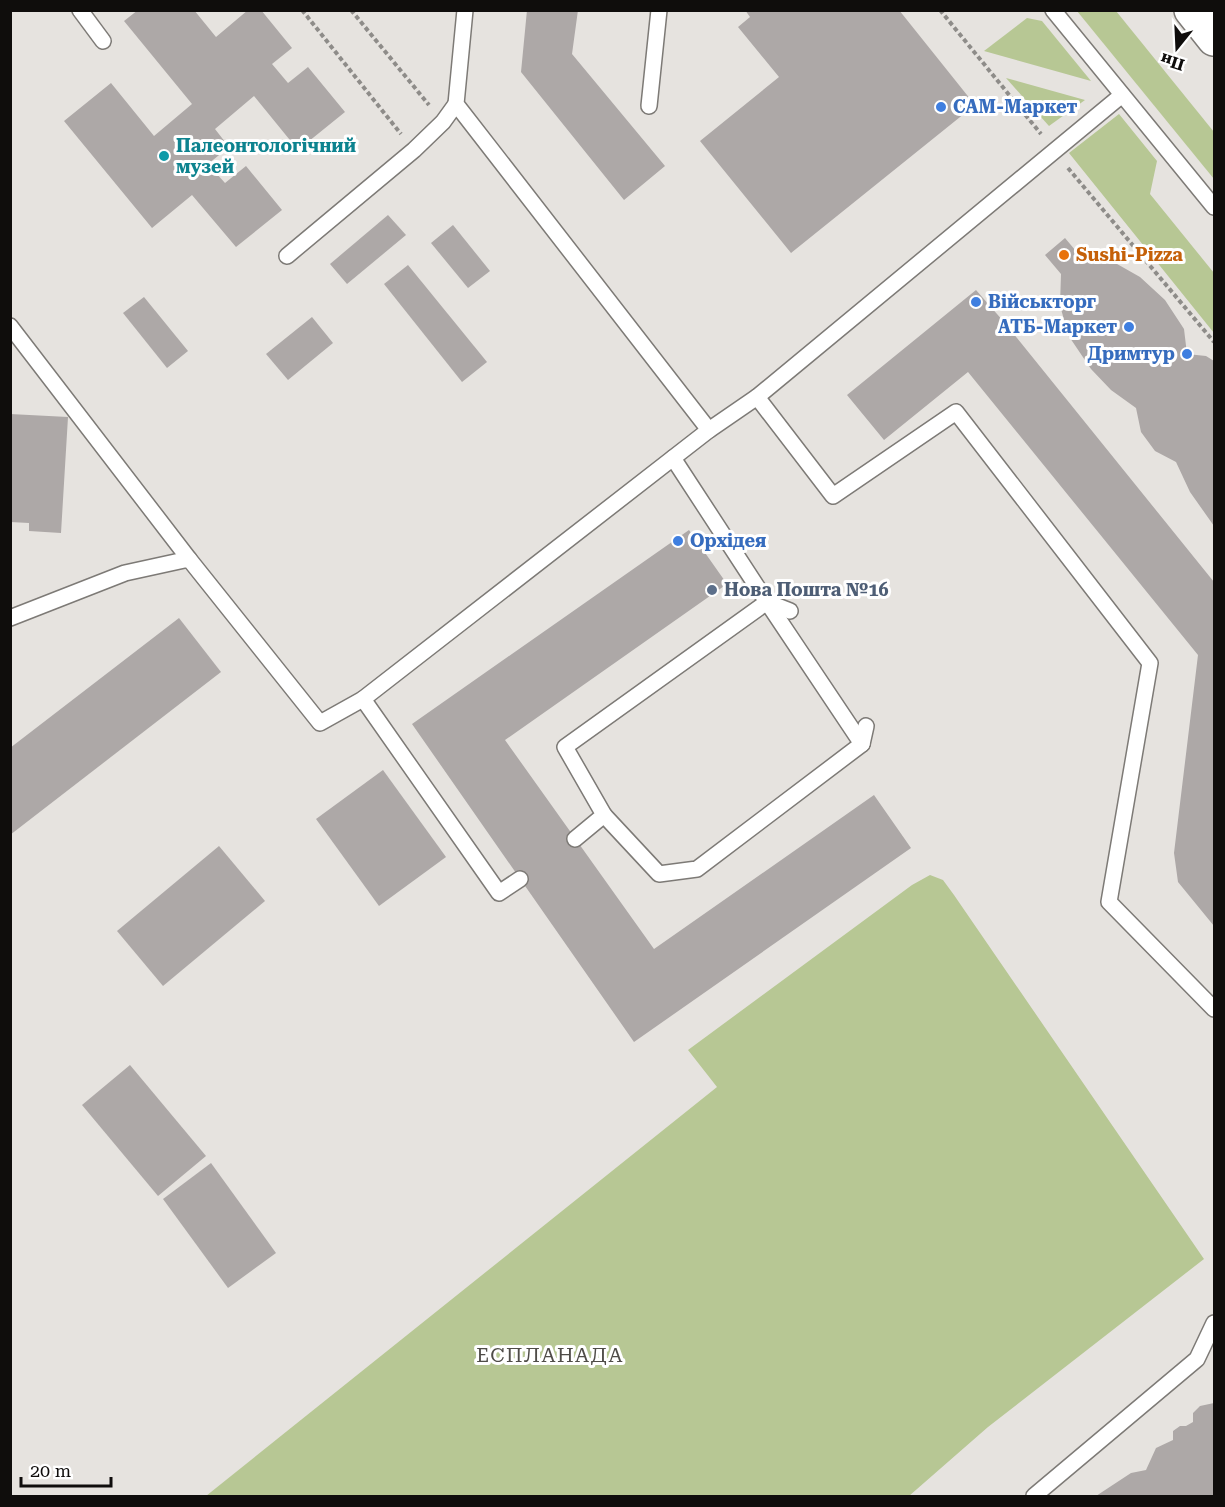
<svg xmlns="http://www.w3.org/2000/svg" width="1225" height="1507" viewBox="0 0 1225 1507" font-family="'Roboto Serif',serif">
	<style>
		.green { fill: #b7c794 }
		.building { fill: #ada8a7 }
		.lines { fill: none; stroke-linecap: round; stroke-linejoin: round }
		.lane-casing { stroke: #7d7a76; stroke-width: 18 }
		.primary-casing { stroke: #7d7a76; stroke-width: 36 }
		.path { stroke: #8e8c89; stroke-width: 4; stroke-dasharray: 4.5 3; stroke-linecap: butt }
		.lane { stroke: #fff; stroke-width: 15 }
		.primary { stroke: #fff; stroke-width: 33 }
		.shop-dot { fill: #3f7fe0; stroke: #fff; stroke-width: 2 }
		.culture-dot { fill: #0f9aa8; stroke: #fff; stroke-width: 2 }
		.food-dot { fill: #e8710a; stroke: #fff; stroke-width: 2 }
		.service-dot { fill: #5c6f8a; stroke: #fff; stroke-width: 2 }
		.labels { text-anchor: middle; stroke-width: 6; stroke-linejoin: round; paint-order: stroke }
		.shop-label { font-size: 18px; font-weight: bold; fill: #366cbe; stroke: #fff; text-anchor: start }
		.culture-label { font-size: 18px; font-weight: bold; fill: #0d838f; stroke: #fff; text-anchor: start }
		.food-label { font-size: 18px; font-weight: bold; fill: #c56008; stroke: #fff; text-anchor: start }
		.service-label { font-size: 18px; font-weight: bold; fill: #4e5e75; stroke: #fff; text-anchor: start }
		.neighbourhood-label { font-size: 20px; letter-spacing: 1.5px; fill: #4f4c48; stroke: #fff }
	</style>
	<rect width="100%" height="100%" fill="#e6e3df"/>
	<g class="green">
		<path d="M1077,11H1116L1214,132V179Z"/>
		<path d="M1027,18L1042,21L1091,81L984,51Z"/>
		<path d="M1006,78L1085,100L1049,126Z"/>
		<path d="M1119,114L1157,161L1150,194L1214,273V333L1069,153Z"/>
		<path d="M930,875L943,880L954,895L1204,1259L988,1427L909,1496H206L717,1087L688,1050L912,885Z"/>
	</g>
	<g class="building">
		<path d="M138,10H194L216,37L248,10H261L292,48L272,64L288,83L308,67L345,112L298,150L254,96L215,129L229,147L208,164L225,183L246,166L282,210L236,247L192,195L152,228L64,121L111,83L154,136L192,104L124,21Z"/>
		<path d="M527,10H578L572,54L665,166L624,200L521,72Z"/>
		<path d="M745,10H899L975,105L791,253L700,141L779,77L738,27L750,17Z"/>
		<path d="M388,215L406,235L347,284L330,264Z"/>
		<path d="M453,225L490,271L468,288L431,243Z"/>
		<path d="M1065,238L1081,257L1110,260L1140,277L1165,300L1184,329L1187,354L1206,356L1214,361V526L1190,492L1176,462L1155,451L1141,432L1136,408L1111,390L1091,369L1068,335L1060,305L1061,274L1045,255Z"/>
		<path d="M408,265L487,362L462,382L384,284Z"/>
		<path d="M976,290L1004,322L1214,582V926L1178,882L1174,853L1198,655L968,372L884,440L847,395Z"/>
		<path d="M144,297L188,351L167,368L123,313Z"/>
		<path d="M312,317L333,343L288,380L266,354Z"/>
		<path d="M10,414L68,417L61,533L29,531V523L10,522Z"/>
		<path d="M689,530L727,584L505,740L654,949L874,795L911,848L634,1042L412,724Z"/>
		<path d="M179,618L221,672L10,835V748Z"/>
		<path d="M383,770L446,857L379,906L316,819Z"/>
		<path d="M219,846L265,901L163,986L117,931Z"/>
		<path d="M130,1065L206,1156L158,1196L82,1105Z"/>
		<path d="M211,1163L276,1253L228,1288L163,1199Z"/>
		<path d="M1214,1403V1496H1096L1131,1473L1146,1470L1156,1448L1173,1440V1431L1180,1426H1186L1193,1422V1413L1200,1406Z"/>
	</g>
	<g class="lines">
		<g class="lane-casing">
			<g id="lane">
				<path d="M80,10L103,41"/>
				<path d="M465,10L456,104L709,430"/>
				<path d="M1053,10L1214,207"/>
				<path d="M649,106L659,10"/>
				<path d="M287,256L414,150L443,122L456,104"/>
				<path d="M10,326L189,559"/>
				<path d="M757,397L833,496L956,412L1150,663L1109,902L1214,1009"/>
				<path d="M767,602L790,611"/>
				<path d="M10,618L125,573L189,559L320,723L363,699L709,430L757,397L1122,95"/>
				<path d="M363,699L499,893L520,879"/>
				<path d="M862,744L866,726"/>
				<path d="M604,815L659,874L697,869L862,744L767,602"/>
				<path d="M575,839L604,815L565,747L767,602L673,458"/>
				<path d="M1034,1496L1197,1359L1214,1323"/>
			</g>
		</g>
		<g class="primary-casing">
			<path id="primary" d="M1191,10L1214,39"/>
		</g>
		<g class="path">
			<path d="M302,10L401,134"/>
			<path d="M351,10L429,105"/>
			<path d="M940,10L1041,134"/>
			<path d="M1068,168L1214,342"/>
		</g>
		<use href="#lane" class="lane"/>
		<use href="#primary" class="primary"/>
	</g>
	<g class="shop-dot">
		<circle cx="941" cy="107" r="6"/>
		<circle cx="976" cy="302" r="6"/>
		<circle cx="1129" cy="327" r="6"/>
		<circle cx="1187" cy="354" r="6"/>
		<circle cx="678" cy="541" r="6"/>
	</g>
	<circle class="culture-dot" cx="164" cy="156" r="6"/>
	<circle class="food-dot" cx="1064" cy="255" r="6"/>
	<circle class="service-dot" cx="712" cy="590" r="6"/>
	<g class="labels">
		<g class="shop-label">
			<text x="953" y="113">САМ-Маркет</text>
			<text x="988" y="308">Військторг</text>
			<text x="1117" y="333" text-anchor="end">АТБ-Маркет</text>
			<text x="1175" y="360" text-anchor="end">Дримтур</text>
			<text x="690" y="547">Орхідея</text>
		</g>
		<g class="culture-label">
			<text x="176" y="152">Палеонтологічний<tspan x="176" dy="21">музей</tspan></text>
		</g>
		<g class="food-label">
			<text x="1076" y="261">Sushi-Pizza</text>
		</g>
		<g class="service-label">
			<text x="724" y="596">Нова Пошта №16</text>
		</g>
		<g class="neighbourhood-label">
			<text x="550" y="1362">ЕСПЛАНАДА</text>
		</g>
	</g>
	<rect width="1225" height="1507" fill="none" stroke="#0f0d0c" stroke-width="24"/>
	<g transform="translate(1177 48) rotate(198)" stroke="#ffffff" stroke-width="4.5" paint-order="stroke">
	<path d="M0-4.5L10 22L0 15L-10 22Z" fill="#0f0d0c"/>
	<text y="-9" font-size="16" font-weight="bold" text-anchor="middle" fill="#0f0d0c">Пн</text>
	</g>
	<path d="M21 1477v9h90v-9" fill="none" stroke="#0f0d0c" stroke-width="3"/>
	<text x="30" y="1477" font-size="18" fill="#0f0d0c" stroke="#ffffff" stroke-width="4.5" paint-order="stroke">20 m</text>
</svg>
